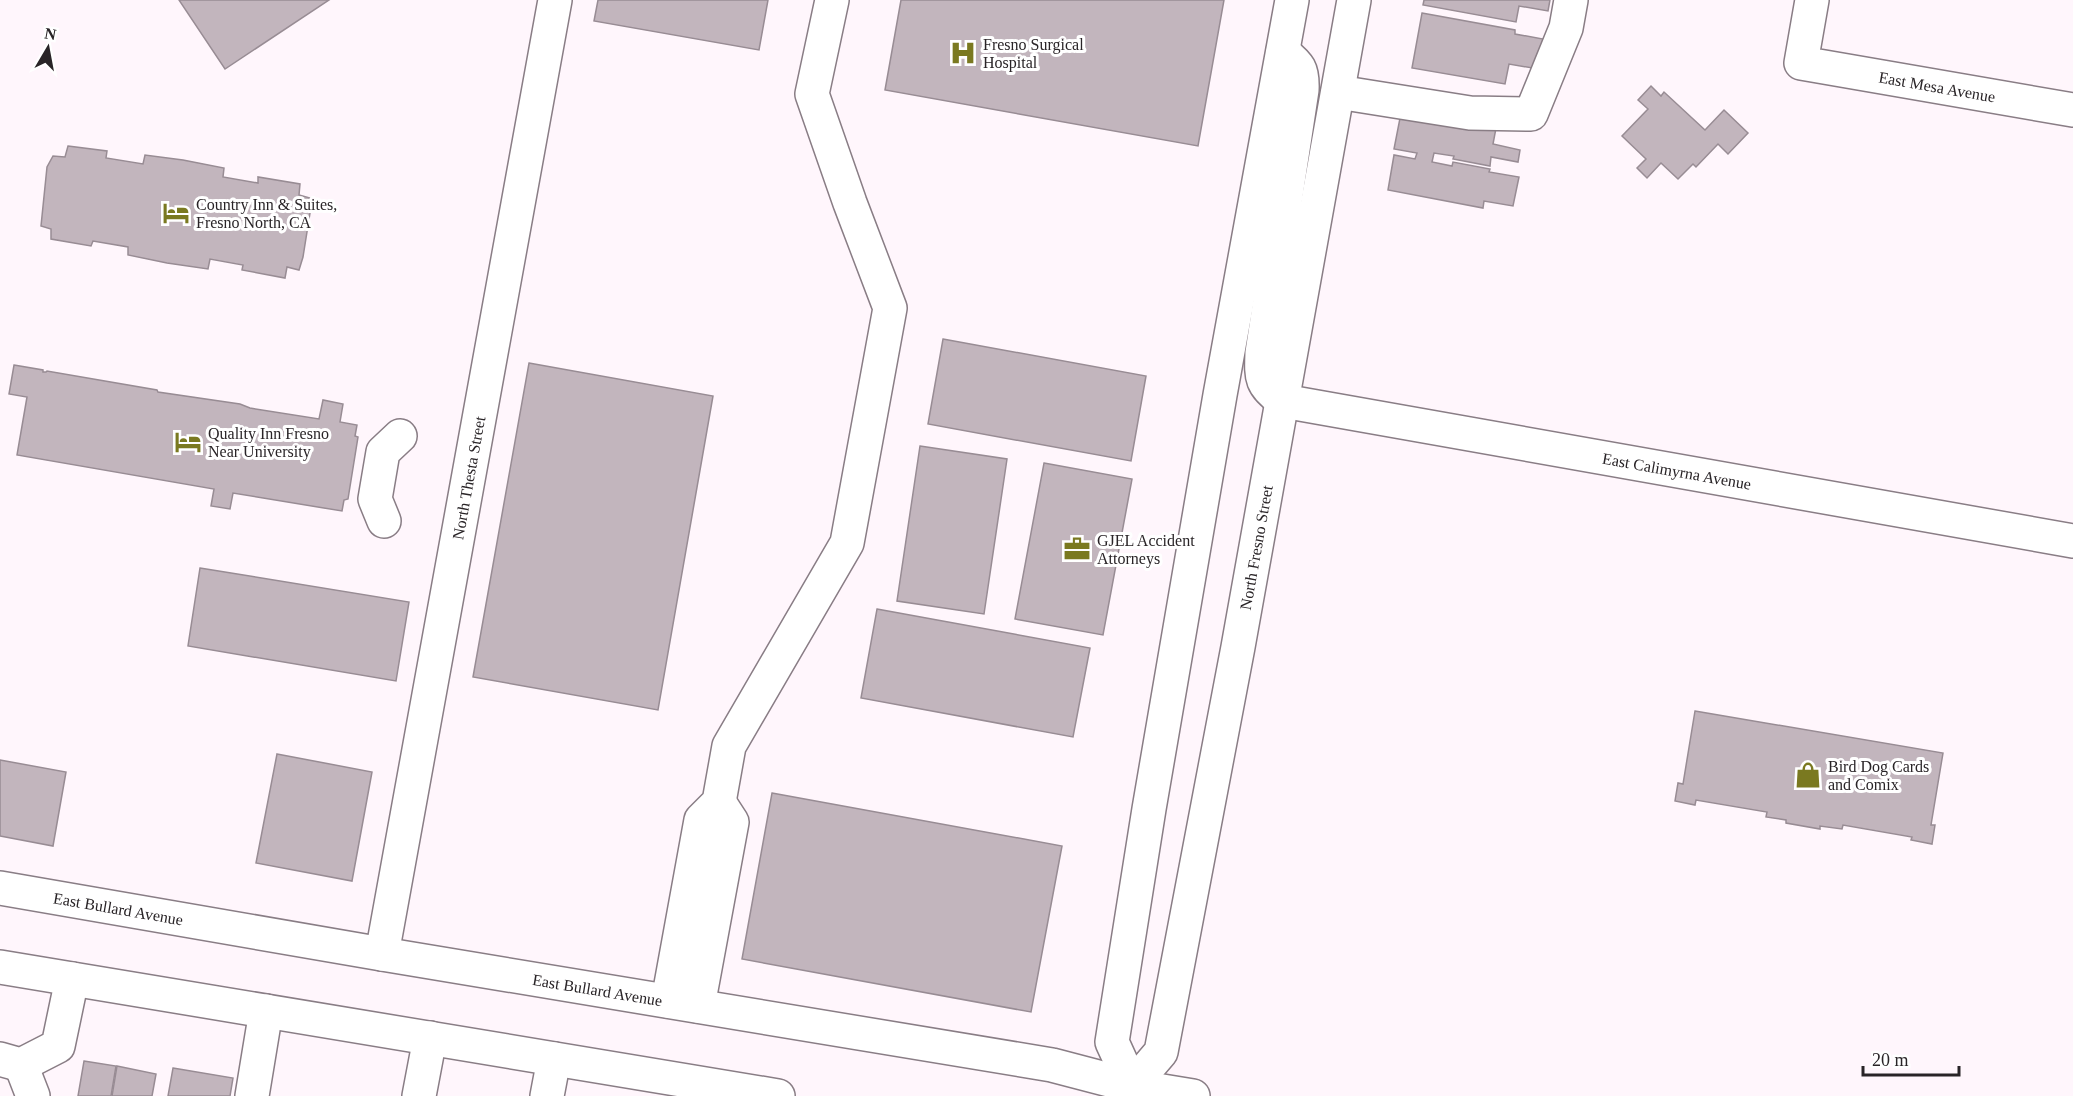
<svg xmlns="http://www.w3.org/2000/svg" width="2073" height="1096" viewBox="0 0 2073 1096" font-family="Georgia,serif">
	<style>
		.building { fill: #c2b5bd; stroke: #988c94; stroke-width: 1.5 }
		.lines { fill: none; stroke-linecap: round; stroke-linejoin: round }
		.minor-casing { stroke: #897d85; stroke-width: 36 }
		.major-casing { stroke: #897d85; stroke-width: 36 }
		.minor { stroke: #fff; stroke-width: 33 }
		.major { stroke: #fff; stroke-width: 33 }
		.labels { text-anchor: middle; stroke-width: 6; stroke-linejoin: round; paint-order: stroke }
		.poi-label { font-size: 16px; fill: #292427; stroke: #fff; text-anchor: start }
		.street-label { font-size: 16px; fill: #292427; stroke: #fff }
	</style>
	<rect width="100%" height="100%" fill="#fff6fc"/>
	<g class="building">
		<path d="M179,0H329L225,69Z"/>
		<path d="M598,0H768L759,50L594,21Z"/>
		<path d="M901,0H1224L1198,146L885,90Z"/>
		<path d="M1424,0H1550L1548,11L1519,6L1516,22L1423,5Z"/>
		<path d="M1422,13L1515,30V34L1543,39L1538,69L1509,64L1505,84L1412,68Z"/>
		<path d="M1651,86L1661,96L1664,92L1705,130L1724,110L1748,133L1728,154L1718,144L1696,167L1693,164L1678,179L1661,163L1647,178L1637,168L1646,159L1622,136L1648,109L1638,100Z"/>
		<path d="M1401,113L1497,123L1493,144L1520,150L1518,162L1491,157L1490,166L1453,159L1454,156L1434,153L1432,162L1452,166L1453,162L1490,169L1489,172L1519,177L1513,206L1484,201L1483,208L1388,190L1394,155L1415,159L1417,153L1394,149Z"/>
		<path d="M68,146L107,151L106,158L143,164L145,155L183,160L224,168L223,177L258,183V177L300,184L299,195L310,198V213L303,257L299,270L287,267L285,278L242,270L243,265L210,259L208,269L167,263L128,255V247L93,241L91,246L51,239V229L41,226L47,167L53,156L65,157Z"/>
		<path d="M943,339L1146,376L1131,461L928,424Z"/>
		<path d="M529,363L713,396L658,710L473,677Z"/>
		<path d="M14,365L43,370V372H46L47,371L157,390L158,392L240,404L250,408L319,419L323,400L343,404L340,422L357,425L355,436L358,437L348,499L344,500L342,511L233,493L230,509L211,506L214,489L17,455L27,397L9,394Z"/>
		<path d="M920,446L1007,459L984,614L897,601Z"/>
		<path d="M1044,463L1132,479L1103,635L1015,619Z"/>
		<path d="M200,568L409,602L396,681L188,646Z"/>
		<path d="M877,609L1090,648L1073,737L861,698Z"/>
		<path d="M1695,711L1943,753L1931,825H1935L1932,844L1911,840L1912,837L1843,825L1842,829L1820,826V829L1786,823V820L1766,817L1767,812L1696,800L1695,805L1675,801L1678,783L1683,784Z"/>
		<path d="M277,754L372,772L352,881L256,863Z"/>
		<path d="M0,760L66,772L53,846L0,836Z"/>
		<path d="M772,793L1062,846L1031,1012L742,959Z"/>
		<path d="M84,1061L116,1066L111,1096H78Z"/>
		<path d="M117,1066L156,1074L152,1096H112Z"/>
		<path d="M173,1068L233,1078L230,1096H168Z"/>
	</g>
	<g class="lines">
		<g class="minor-casing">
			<g id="minor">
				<path id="s1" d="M1812,0L1801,63L2073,110"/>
				<path d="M1338,92L1470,113L1531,114L1566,28L1571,0"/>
				<path id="s2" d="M1283,401L2073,541"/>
				<path d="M384,521L375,499L383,452L400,436"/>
				<path id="s3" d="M382,954L555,0"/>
				<path d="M668,1001L701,820L719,802L729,746L847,543L890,308L850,203L812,94L832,0"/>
				<path d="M698,1006L732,822L719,802"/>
				<path d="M0,1059L21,1065L58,1046L72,979"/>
				<path d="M21,1065L33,1096"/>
				<path d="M252,1096L266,1011"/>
				<path d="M419,1096L430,1038"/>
				<path d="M547,1096L554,1059"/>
			</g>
		</g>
		<g class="major-casing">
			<g id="major">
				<path d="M1283,401C1261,385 1261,379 1262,353L1302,90C1303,69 1299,65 1283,52"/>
				<path id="s4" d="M0,888L382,954L1052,1065L1132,1086L1193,1096"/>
				<path d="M0,967L778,1096"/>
				<path id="s5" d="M1132,1086L1161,1052L1238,647L1354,0"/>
				<path d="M1131,1096L1132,1086L1112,1042L1149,809L1220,395L1292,0"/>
			</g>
		</g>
		<use href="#minor" class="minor"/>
		<use href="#major" class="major"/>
	</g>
	<defs>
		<g id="hospital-bare" transform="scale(2.07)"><path d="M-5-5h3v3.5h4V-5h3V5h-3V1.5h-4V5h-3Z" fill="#7a7920" stroke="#fff" stroke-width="2.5" paint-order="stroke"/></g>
		<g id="hotel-bare" transform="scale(2.07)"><path d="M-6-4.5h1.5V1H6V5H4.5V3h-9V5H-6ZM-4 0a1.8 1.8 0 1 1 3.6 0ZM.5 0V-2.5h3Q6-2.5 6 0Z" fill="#7a7920" stroke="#fff" stroke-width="2.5" paint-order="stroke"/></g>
		<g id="office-bare" transform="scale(2.07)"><path d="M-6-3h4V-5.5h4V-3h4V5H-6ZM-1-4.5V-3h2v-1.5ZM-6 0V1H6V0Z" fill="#7a7920" stroke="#fff" stroke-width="2.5" paint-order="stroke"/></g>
		<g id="shop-bare" transform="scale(2.07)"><path d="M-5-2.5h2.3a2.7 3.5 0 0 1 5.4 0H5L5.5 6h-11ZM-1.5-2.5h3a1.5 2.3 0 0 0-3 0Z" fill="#7a7920" stroke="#fff" stroke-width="2.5" paint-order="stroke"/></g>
	</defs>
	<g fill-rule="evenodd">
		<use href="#hospital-bare" x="963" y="53"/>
		<use href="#hotel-bare" x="176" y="213"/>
		<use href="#hotel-bare" x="188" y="442"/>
		<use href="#office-bare" x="1077" y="549"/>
		<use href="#shop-bare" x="1808" y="775"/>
	</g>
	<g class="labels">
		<g class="poi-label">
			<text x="983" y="50">Fresno Surgical<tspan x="983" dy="18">Hospital</tspan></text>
			<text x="196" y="210">Country Inn &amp; Suites,<tspan x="196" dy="18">Fresno North, CA</tspan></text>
			<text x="208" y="439">Quality Inn Fresno<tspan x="208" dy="18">Near University</tspan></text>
			<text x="1097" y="546">GJEL Accident<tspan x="1097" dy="18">Attorneys</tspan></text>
			<text x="1828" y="772">Bird Dog Cards<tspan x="1828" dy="18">and Comix</tspan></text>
		</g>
		<g class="street-label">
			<text dy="6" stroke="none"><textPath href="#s1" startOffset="202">East Mesa Avenue</textPath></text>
			<text dy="6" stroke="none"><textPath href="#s2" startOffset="400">East Calimyrna Avenue</textPath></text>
			<text dy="6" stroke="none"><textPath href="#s3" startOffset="484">North Thesta Street</textPath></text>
			<text dy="6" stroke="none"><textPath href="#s5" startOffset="558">North Fresno Street</textPath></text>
			<text dy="6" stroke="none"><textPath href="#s4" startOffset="120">East Bullard Avenue</textPath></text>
			<text dy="6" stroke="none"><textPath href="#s4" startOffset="606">East Bullard Avenue</textPath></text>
		</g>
	</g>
	<g transform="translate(48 48) rotate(10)" stroke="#ffffff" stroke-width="4.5" paint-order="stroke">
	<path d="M0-4.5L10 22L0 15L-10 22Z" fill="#292427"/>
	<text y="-9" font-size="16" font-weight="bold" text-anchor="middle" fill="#292427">N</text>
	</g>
	<path d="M1863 1066v9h96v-9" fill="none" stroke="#292427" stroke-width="3"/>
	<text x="1872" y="1066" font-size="18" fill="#292427" stroke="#ffffff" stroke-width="4.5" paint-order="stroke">20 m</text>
</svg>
